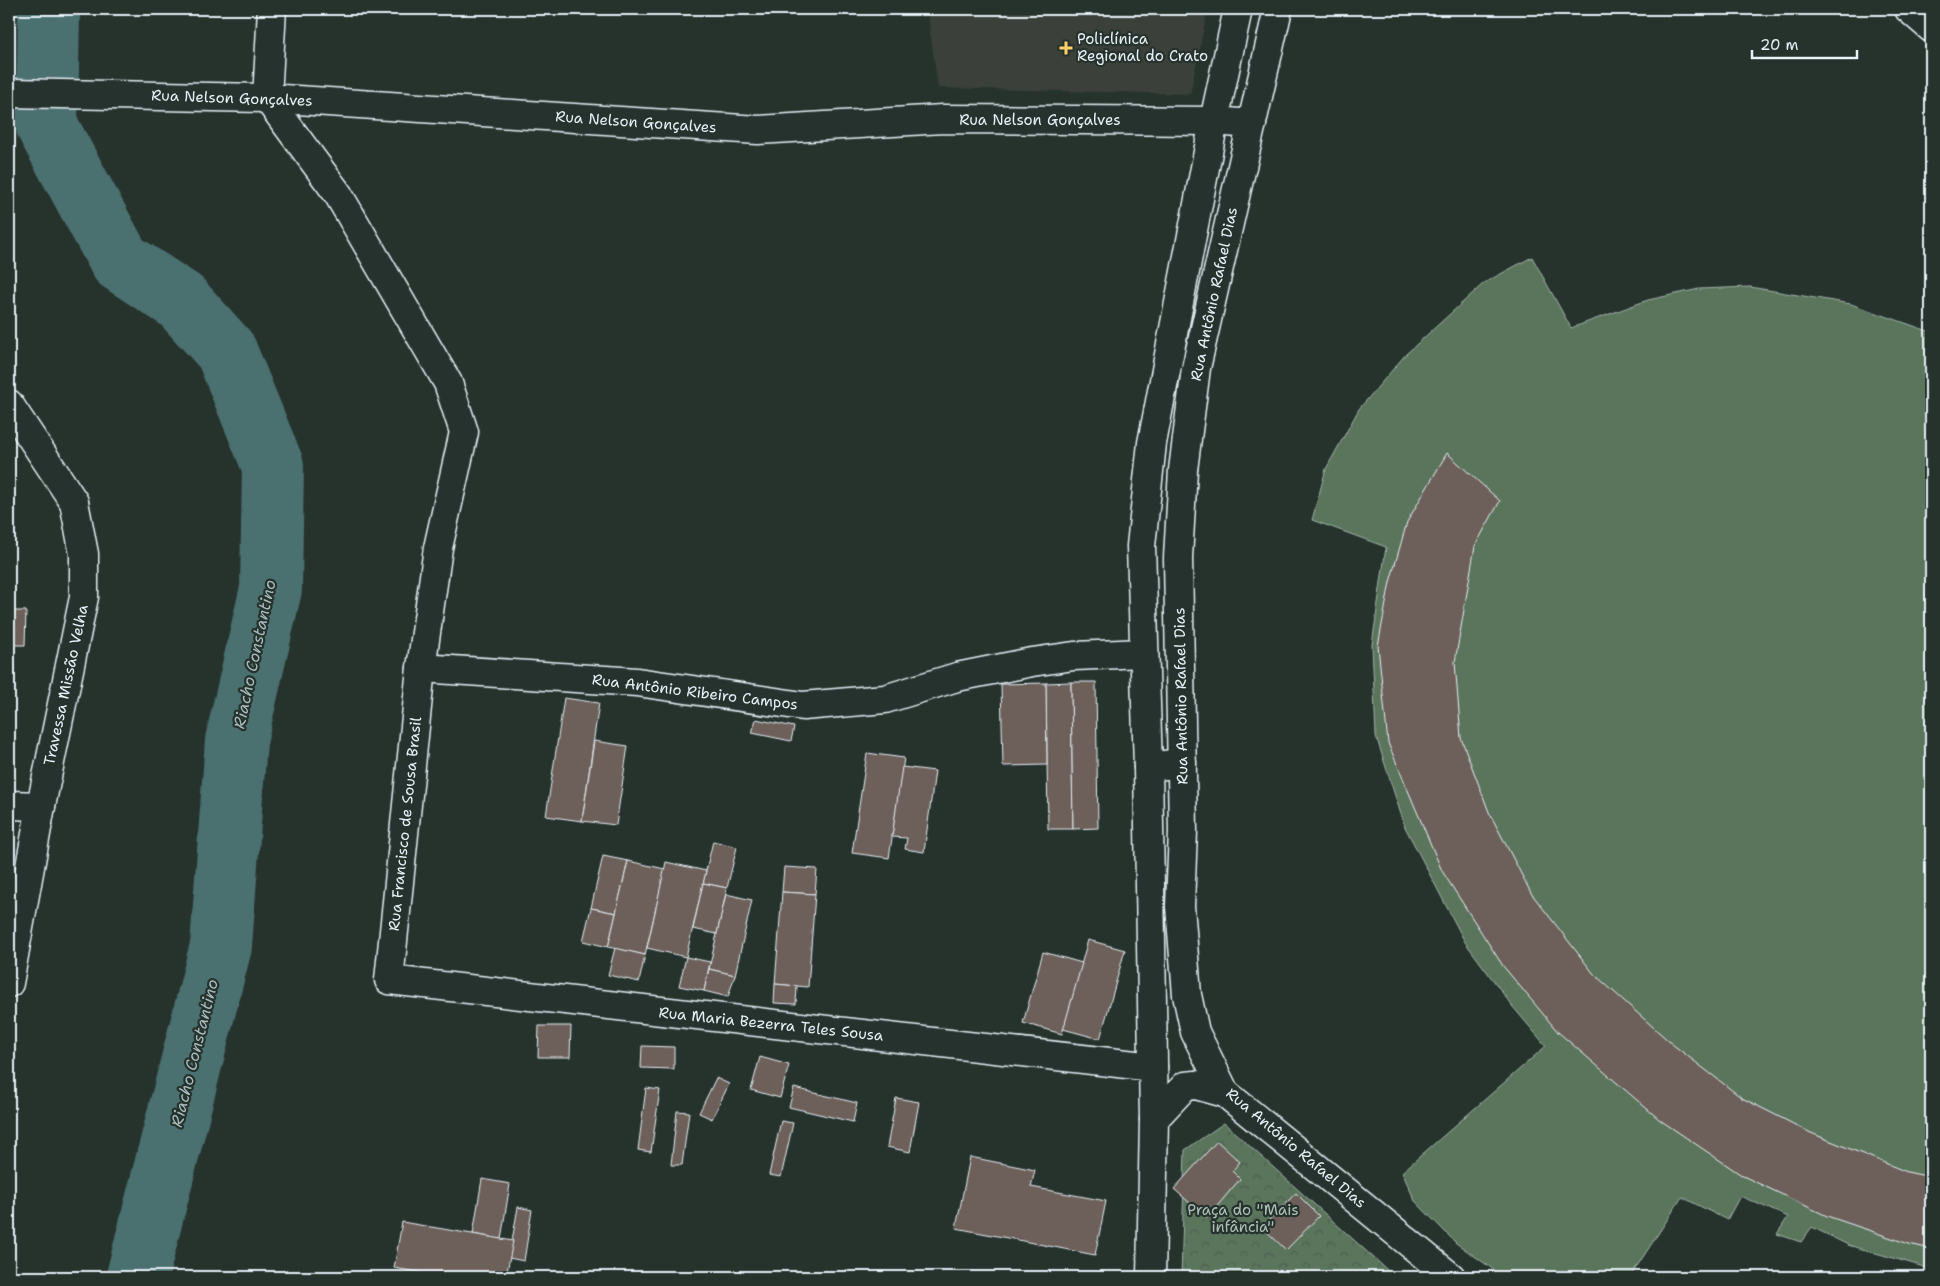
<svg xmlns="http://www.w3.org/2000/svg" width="1940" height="1286" viewBox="0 0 1940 1286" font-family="'Shantell Sans',sans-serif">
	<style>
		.built { fill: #3b403a }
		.park { fill: url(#park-crowns); stroke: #a1b3aa }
		.pitch { fill: #5a755b; stroke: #a1b3aa }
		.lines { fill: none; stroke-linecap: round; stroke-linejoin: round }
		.river { stroke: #4b706f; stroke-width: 62 }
		.building { fill: #6d605a; stroke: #e8f1f8 }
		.minor-casing { stroke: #e8f1f8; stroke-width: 31 }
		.tertiary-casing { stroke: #e8f1f8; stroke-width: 31 }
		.minor { stroke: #26332d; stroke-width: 28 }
		.tertiary { stroke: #26332d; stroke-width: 28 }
		.poi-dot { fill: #ffd166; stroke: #26332d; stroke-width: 2 }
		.labels { text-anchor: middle; stroke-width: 4.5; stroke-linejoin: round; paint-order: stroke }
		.poi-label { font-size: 15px; fill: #e8f1f8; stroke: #26332d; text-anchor: start }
		.street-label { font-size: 15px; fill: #e8f1f8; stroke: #26332d }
		.park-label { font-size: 15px; fill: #afbfb9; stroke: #26332d }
		.water-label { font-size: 16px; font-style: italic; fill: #a9bdc1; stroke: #26332d }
	</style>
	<defs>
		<pattern id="park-crowns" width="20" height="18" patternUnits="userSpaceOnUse" patternTransform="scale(1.25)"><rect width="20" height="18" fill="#5a755b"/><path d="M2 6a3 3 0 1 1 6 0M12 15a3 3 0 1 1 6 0" fill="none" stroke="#4f5c52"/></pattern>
	</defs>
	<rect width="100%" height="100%" fill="#26332d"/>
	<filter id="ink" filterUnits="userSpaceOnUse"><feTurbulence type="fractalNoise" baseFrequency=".02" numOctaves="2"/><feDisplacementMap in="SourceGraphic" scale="10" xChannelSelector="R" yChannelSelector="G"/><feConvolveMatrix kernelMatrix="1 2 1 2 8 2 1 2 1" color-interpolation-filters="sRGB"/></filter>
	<g filter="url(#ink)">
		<path class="built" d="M927,9H1208L1190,94L938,88Z"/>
		<path class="park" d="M1224,1123L1395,1277H1181L1185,1150Z"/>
		<path class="pitch" d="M1532,257L1571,328L1648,300L1699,289L1750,287L1851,304L1931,332V1269L1848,1245L1812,1227L1801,1242L1777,1234L1788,1217L1740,1196L1727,1220L1682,1197L1630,1277H1504L1456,1243L1415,1201L1402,1172L1546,1046L1513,1007L1465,942L1405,827L1376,736L1372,645L1386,547L1312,520L1326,469L1359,409L1406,354L1484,283Z"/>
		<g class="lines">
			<path class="river" d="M49,9L47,126L120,261L181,301L226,351L273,466L271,589L236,741L221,946L137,1277"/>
		</g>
		<g class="building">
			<path d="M1447,453L1500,501L1475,546L1455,662L1461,738L1489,812L1531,893L1594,974L1672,1044L1742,1098L1811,1133L1907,1172L1931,1177V1249L1909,1244L1827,1216L1743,1176L1660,1120L1558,1032L1503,966L1442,871L1388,743L1378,646L1390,582L1407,522Z"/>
			<path d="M9,611H26L25,645H9Z"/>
			<path d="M9,645H13L10,725H9Z"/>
			<path d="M1071,682L1073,829H1048L1046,683Z"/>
			<path d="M1071,682H1096L1098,828L1073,829Z"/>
			<path d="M1046,683L1047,765L1003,766L1001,684Z"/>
			<path d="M564,698L599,703L582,821L546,816Z"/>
			<path d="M756,719L794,727L791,741L752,733Z"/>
			<path d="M594,741L628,746L616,825L582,821Z"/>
			<path d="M867,753L904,758L889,858L852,853Z"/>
			<path d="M902,767L935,771L924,852L905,849L907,838L892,837Z"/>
			<path d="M713,841L737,847L727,888L703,883Z"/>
			<path d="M603,856L628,861L616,913L591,908Z"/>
			<path d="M628,861L665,869L645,955L608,947Z"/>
			<path d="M666,862L706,871L686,957L647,948Z"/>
			<path d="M784,867L817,869L815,894L782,892Z"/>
			<path d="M703,883L727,888L717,934L693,929Z"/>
			<path d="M782,892L815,894L808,987L775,984Z"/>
			<path d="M726,894L752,900L735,975L709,969Z"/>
			<path d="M591,908L616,913L608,947L583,941Z"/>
			<path d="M1088,940L1125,950L1100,1039L1063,1029Z"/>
			<path d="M615,948L645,955L639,982L608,975Z"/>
			<path d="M1043,952L1082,963L1062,1034L1023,1023Z"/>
			<path d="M686,957L710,962L704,991L679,986Z"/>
			<path d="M709,969L735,975L728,997L704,991Z"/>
			<path d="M775,984L797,986L796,1004L774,1003Z"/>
			<path d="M539,1026H571L570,1057H538Z"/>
			<path d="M642,1046L674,1047V1069L641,1068Z"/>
			<path d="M760,1057L789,1065L780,1098L751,1090Z"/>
			<path d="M716,1078L729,1084L712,1119L699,1113Z"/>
			<path d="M646,1088L660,1090L651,1152L638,1150Z"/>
			<path d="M794,1088L857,1103L853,1122L789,1107Z"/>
			<path d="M896,1098L919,1102L910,1152L887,1147Z"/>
			<path d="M677,1111L689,1112L682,1165H671Z"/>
			<path d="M781,1121L793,1123L781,1177L769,1175Z"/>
			<path d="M1217,1141L1240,1162L1232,1171L1240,1179L1207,1218L1174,1189Z"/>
			<path d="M970,1157L1035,1170L1031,1187L1106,1201L1095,1255L956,1228Z"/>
			<path d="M482,1179L510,1184L501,1239L473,1234Z"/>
			<path d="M1296,1193L1319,1216L1286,1250L1262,1227Z"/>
			<path d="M518,1207L532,1210L524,1261L509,1258Z"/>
			<path d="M402,1222L513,1241L506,1277H447L394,1268Z"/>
		</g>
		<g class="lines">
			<g class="minor-casing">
				<g id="minor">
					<path d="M272,9L267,98L338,194L448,383L464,432L438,548L421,668L389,980L1153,1067"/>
					<path d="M1909,9L1931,28"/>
					<path d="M9,93L267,98L758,130L943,119L1214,121L1252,124"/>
					<path d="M9,404L74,502L84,554V597L41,806L9,983"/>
					<path d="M421,668L637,682L803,706L885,699L957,677L1032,662L1074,656L1143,653"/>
					<path d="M1148,767L1182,763"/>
					<path d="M9,805L41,806"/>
				</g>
			</g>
			<g class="tertiary-casing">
				<g id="tertiary">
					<path d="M1278,9L1196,368L1183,470L1178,558L1183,831L1180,906L1187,995L1195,1032L1225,1093L1451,1277"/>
					<path d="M1154,1119L1185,1086L1196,1085L1225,1093"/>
					<path d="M1151,1277L1154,1119L1148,767L1141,546L1152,443L1214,121L1238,9"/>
				</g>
			</g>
			<use href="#minor" class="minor"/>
			<use href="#tertiary" class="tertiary"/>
		</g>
	</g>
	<path class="poi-dot" d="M1063.5 40.5h5v5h5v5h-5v5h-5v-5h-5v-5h5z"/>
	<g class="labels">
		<g class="poi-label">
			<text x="1077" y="44">Policlínica<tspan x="1077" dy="17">Regional do Crato</tspan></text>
		</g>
		<g class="street-label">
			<text transform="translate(232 98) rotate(2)" y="5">Rua Nelson Gonçalves</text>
			<text x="1040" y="125">Rua Nelson Gonçalves</text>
			<text transform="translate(636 122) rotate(4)" y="5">Rua Nelson Gonçalves</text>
			<text transform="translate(1214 294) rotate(-78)" y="5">Rua Antônio Rafael Dias</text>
			<text transform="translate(66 685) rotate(-78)" y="5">Travessa Missão Velha</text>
			<text transform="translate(695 692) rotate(7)" y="5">Rua Antônio Ribeiro Campos</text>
			<text transform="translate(1181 696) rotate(-91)" y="5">Rua Antônio Rafael Dias</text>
			<text transform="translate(405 824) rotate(-84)" y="5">Rua Francisco de Sousa Brasil</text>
			<text transform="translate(771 1024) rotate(6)" y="5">Rua Maria Bezerra Teles Sousa</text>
			<text transform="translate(1296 1148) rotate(40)" y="5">Rua Antônio Rafael Dias</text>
		</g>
		<g class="park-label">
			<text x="1243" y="1215">Praça do ''Mais<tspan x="1243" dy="17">infância''</tspan></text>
		</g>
		<g class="water-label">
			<text transform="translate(254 654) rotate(-78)" y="6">Riacho Constantino</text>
			<text transform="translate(194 1053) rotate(-76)" y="6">Riacho Constantino</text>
		</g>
	</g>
	<rect width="1940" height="1286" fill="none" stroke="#26332d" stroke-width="30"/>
	<rect x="15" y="15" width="1910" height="1256" fill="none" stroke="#e8f1f8" stroke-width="2" filter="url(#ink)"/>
	<path d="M1752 50v8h105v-8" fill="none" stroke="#e8f1f8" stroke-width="2.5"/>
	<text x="1760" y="50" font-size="15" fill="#e8f1f8" stroke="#26332d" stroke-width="4" paint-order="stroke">20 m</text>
</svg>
